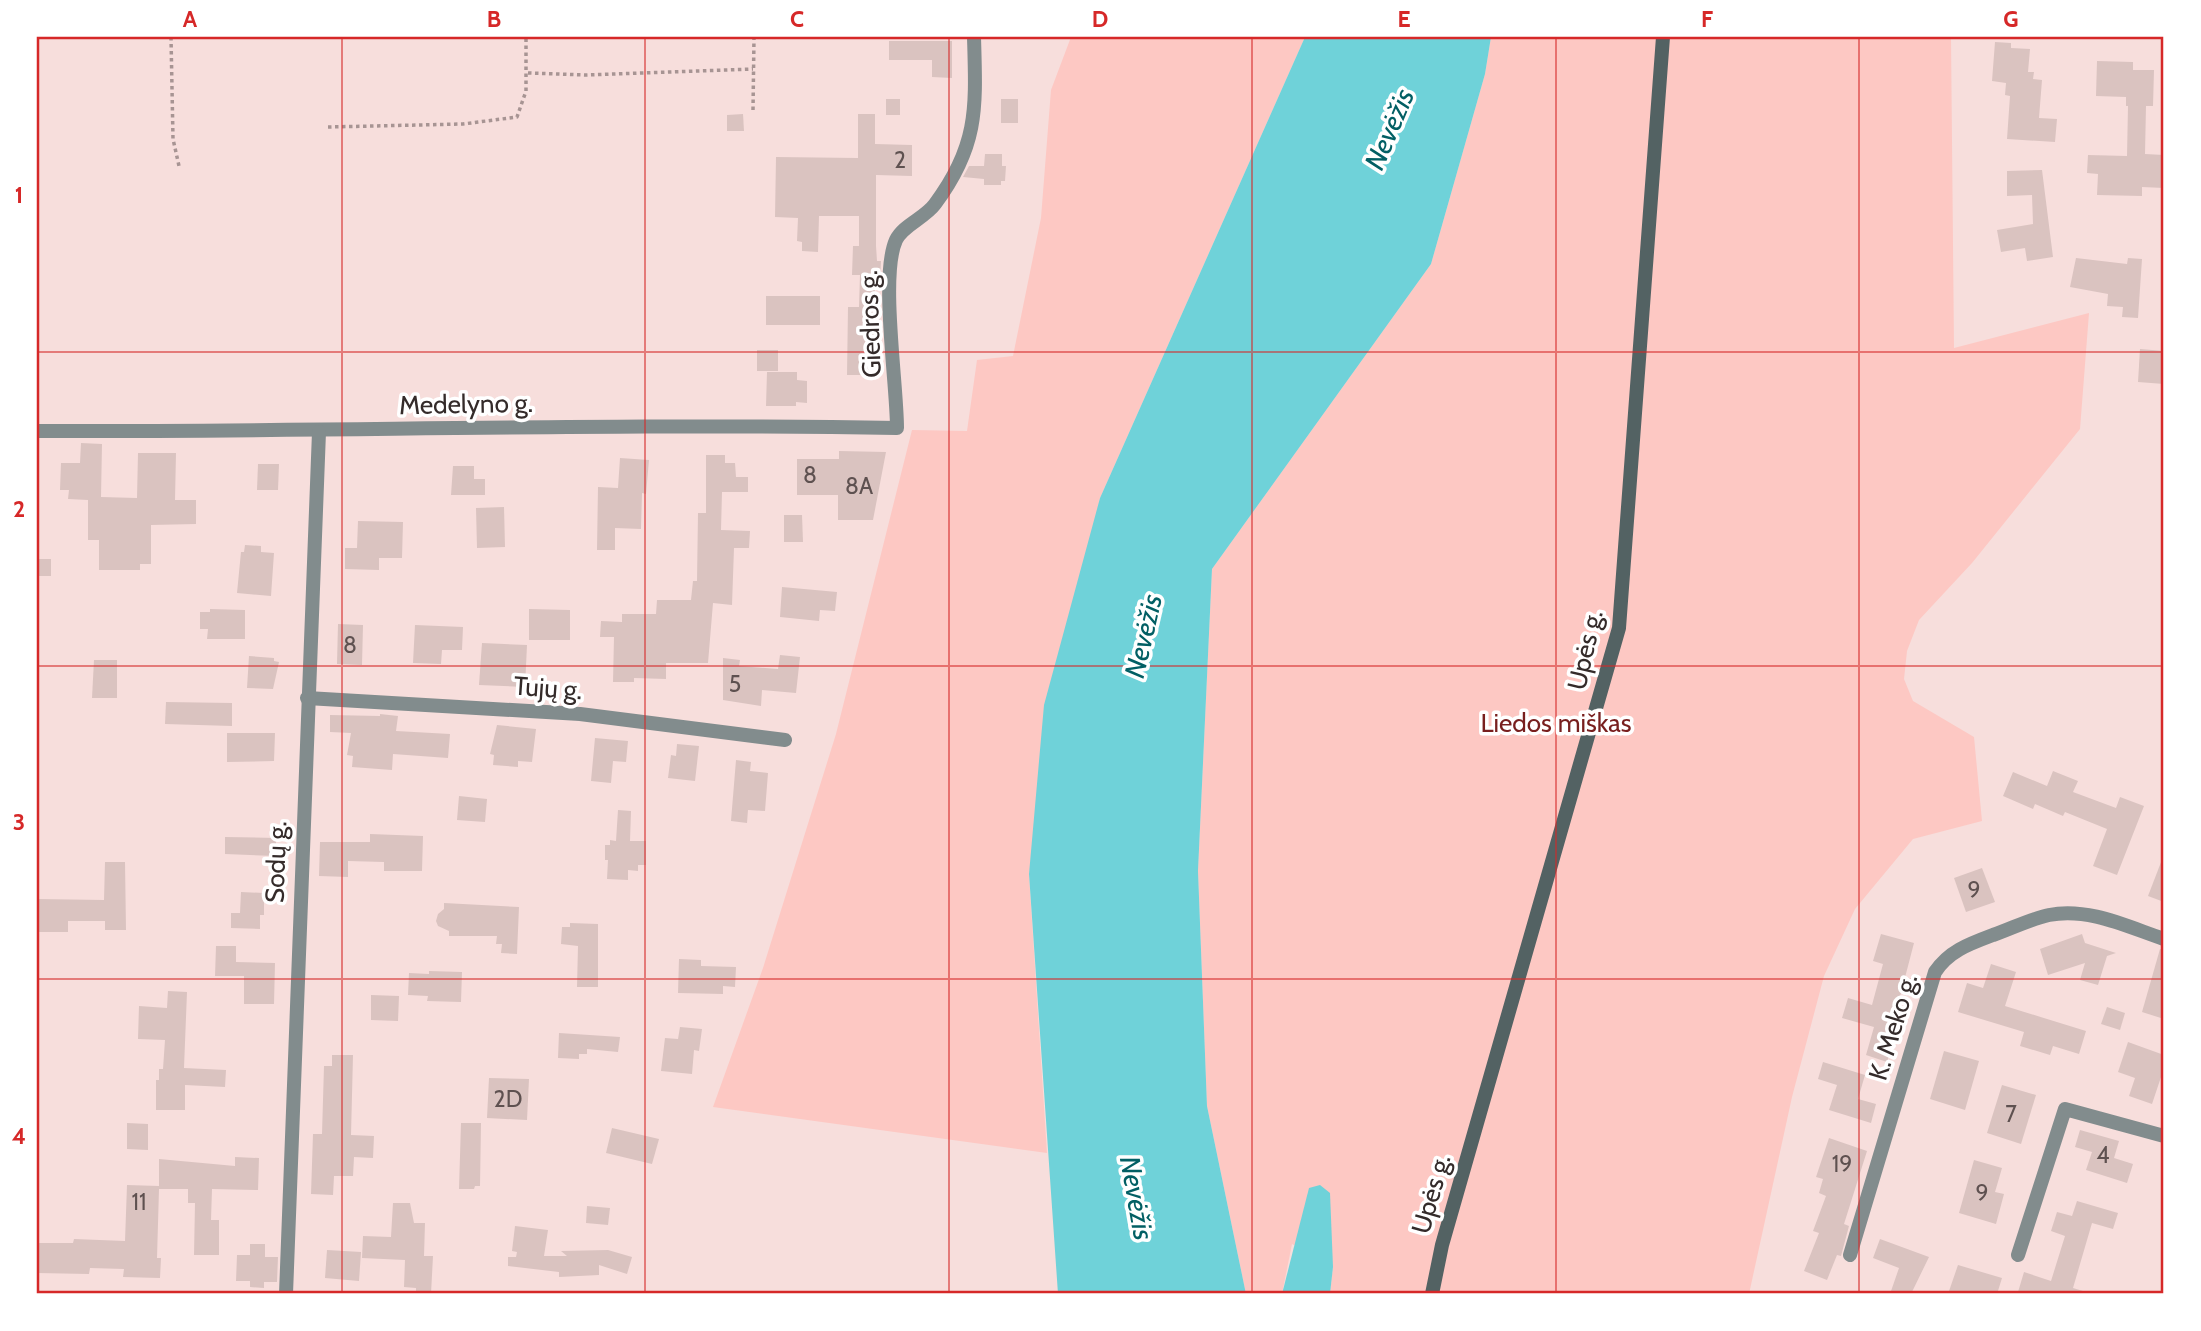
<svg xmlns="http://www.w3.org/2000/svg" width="2201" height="1331" viewBox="0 0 2201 1331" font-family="Cabin,sans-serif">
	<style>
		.green { fill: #fdc8c3 }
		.water { fill: #6fd2d9 }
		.building { fill: #dac3c0 }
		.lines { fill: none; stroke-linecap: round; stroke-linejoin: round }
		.path { stroke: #a79493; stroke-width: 3.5; stroke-dasharray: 3.5 3.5; stroke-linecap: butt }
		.street { stroke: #828c8d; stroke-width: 14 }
		.secondary { stroke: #536263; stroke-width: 14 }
		.grid { fill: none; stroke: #d62828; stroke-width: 2; stroke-opacity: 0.55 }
		.labels { text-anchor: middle; stroke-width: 7; stroke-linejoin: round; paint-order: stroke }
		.number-label { font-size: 23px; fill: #5e5150 }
		.street-label { font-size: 26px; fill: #342b2a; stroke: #fff }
		.park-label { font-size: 26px; fill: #781f1e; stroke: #fff }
		.water-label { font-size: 28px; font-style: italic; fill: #025f64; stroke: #fff }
		.neatline { fill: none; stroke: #d62828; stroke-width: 2.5 }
		.grid-label { font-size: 23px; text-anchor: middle; font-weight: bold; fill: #d62828 }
	</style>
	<rect width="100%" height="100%" fill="#f7dedc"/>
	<g class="green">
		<path d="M1071,37H1305L1100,498L1029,874L1047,1153L713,1107L763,968L836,734L912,430L967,431L977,360L1013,356L1041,218L1051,90Z"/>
		<path d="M1491,37H1951L1954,348L2089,313L2080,429L1972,563L1919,620L1907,651L1904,679L1913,701L1974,737L1982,821L1913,839L1855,909L1824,976L1792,1097L1749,1294H1330L1333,1267L1292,1244L1282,1294H1246L1207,1106L1198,871L1212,569L1431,264L1485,74Z"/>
	</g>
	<g class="water">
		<path d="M1305,37H1491L1485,74L1431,264L1212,569L1198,871L1207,1106L1246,1294H1058L1029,874L1044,705L1100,498Z"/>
		<path d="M1320,1185L1330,1193L1333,1267L1330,1294H1282L1309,1188Z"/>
	</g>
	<g class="building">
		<path d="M889,41H952V78L932,77V60H889Z"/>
		<path d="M1995,42L2011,43V48L2030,49L2028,72H2034L2033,79L2042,80L2039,118L2057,119L2055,142L2007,139L2010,96L2005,95L2006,83L1992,81Z"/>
		<path d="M2097,61L2133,62V70H2154L2153,106H2146L2145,154L2164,155V188L2142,187V196L2097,195L2098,174L2087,173L2088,155L2127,156L2128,106H2126V97L2096,96Z"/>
		<rect x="886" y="99" width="14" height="16"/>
		<rect x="1001" y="99" width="17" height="24"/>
		<path d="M743,114L744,131H727V115Z"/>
		<path d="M858,114H875V144L912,145V176L876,175V246L877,261H881L880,280L875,286L874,318H880L881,375H847L848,307H859L860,275H852L853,246H859V216H819L818,252L802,251V242L797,241L798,218L775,217L776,157L858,158Z"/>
		<path d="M985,154H1002V166H1006L1005,181H1001V185H984V179L963,177L969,166H984Z"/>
		<path d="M2042,170L2053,257L2027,261L2025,248L2001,252L1997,230L2033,224L2032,195L2007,196V171Z"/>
		<path d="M2076,258L2127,264L2128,258L2142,259L2138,318L2122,317L2123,307L2107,306L2108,294L2070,287Z"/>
		<rect x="766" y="296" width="54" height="29"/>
		<path d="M2140,349L2164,351V384L2138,382Z"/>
		<rect x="757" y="350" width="21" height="21"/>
		<path d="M767,372H797V380L807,381V403L796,402V406H766Z"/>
		<path d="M81,443L102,444L101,497L137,498L138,453H176L175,500H196V524L151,525V564H140V570H99V540H88V500L68,499L69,490H60L61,463H80Z"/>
		<path d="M839,451L886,452L873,520H838V495H797V459H839Z"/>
		<path d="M706,455H725V463H735L736,477H748V492H722L721,530L750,531L749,548H734L732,605L713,603L708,663H666V679L634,678V682H613L614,637H600L601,621L622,622V614H656L657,600H691L693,581H697L698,513H706Z"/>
		<path d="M620,458L649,460L646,494L642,493L641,529L615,528V550H597L598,487L618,488Z"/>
		<path d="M258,464H279L278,490H257Z"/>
		<path d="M453,466H474V479H485V495H451Z"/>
		<path d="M504,507L505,547L477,548L476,508Z"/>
		<path d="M784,515H802L803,542H784Z"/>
		<path d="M358,521L403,522L402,558H379V570L345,569V548H357Z"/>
		<path d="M245,545L261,546V552L274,553L271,596L237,593L241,552H244Z"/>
		<rect x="37" y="559" width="14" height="17"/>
		<path d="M782,587L837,592L835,611L820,610L819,621L780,617Z"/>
		<path d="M210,609L245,610V639H207L208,629H200V612H210Z"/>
		<path d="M529,609L570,610V640H529Z"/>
		<path d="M338,624L363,625L362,665L337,664Z"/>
		<path d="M415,625L463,627L462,650H442L441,664L413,663Z"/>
		<path d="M482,643L527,645L525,687L479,685Z"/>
		<path d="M780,655L800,657L796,693L762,690L761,706L723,700V658L740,660L739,666L778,669Z"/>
		<path d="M249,656L274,658V661L279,662L273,689L247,688Z"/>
		<path d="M94,660H117V698H92Z"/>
		<path d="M166,702L232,703V726L165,724Z"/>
		<path d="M380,714L398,716L396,731L450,734L448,758L393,754L392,770L352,767L353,756L347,755L351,733L330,732V715L380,716Z"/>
		<path d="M497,725L536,729L532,762L518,761V767L493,765L494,755L490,754Z"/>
		<path d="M227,733H275L274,761L227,762Z"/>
		<path d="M595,738L628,741L626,762L613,761L611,783L591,781Z"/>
		<path d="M677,744L699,746L695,781L668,778L671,755L676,756Z"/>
		<path d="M736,760L751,762L750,771L768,773L765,811L748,810L747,823L731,821Z"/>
		<path d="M2053,771L2078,781L2073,792L2116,808L2120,797L2144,806L2117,875L2093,866L2107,829L2065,812L2063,816L2035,804L2033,809L2003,796L2013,772L2047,786Z"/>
		<path d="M459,796L487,799L485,822L457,820Z"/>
		<path d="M618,810L631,811L630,841H646V865H638V871L628,870V880L607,879L608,860H605V845H610V840L616,841Z"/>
		<path d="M370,834L423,836L422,871H384V862L348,861V877L319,876L320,842H370Z"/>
		<path d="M225,837L276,838V856L225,854Z"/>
		<path d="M2163,857H2164V902L2148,896Z"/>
		<path d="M105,862H125L126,930H105V921H68V932H38L37,899L104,900Z"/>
		<path d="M1982,868L1995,902L1966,912L1954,878Z"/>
		<path d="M241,892L264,893V915H260V929L231,928V913H240Z"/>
		<path d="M444,903L519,907L517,954L501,953L502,944H496L497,936H449V931L438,926L436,921L438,914L444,909Z"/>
		<path d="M570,923L598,924V987H577L578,946L561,944L562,927H570Z"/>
		<path d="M1881,934L1914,943L1896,1012L1902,1014L1887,1062L1866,1055L1874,1027L1842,1018L1848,998L1872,1005L1883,964L1873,961Z"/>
		<path d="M2082,934L2085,943L2116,953L2107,956L2098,985L2080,980L2085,963L2048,975L2040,949Z"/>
		<path d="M216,946H236V962L275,963L274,1004H244V976H215Z"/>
		<path d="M2160,949L2164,950V1019L2142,1012Z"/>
		<path d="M679,959L701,960V966L736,967L735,987L723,986V994L678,993Z"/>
		<path d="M1991,964L2016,972L2005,1006L2086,1031L2079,1054L2053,1046L2050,1055L2020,1046L2024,1032L1958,1012L1967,983L1983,988Z"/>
		<path d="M429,971L462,972L461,1002L427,1001L428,996L408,995L409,973L429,974Z"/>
		<path d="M168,991L187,992L184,1068L226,1070L225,1087L185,1085V1110H156V1080H159V1069H163L165,1040L138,1039L139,1006L167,1008Z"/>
		<path d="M371,995L399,996L398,1021L371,1020Z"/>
		<path d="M2107,1007L2125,1013L2120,1030L2101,1024Z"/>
		<path d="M680,1027L702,1029L699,1051L694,1050L692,1074L661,1071L665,1038L678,1039Z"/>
		<path d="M559,1033L620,1037L618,1052L587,1049V1054H579V1059L558,1058Z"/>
		<path d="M2128,1042L2164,1055V1068L2152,1104L2129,1096L2135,1078L2118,1072Z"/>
		<path d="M1944,1051L1979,1061L1965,1110L1930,1099Z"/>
		<path d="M332,1055H353L351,1135L374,1136L373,1158L354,1157L353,1176H334L333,1195L311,1194L313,1134H322L324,1066H332Z"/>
		<path d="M1823,1062L1865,1075L1858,1099L1876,1104L1871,1123L1829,1110L1837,1085L1818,1079Z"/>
		<path d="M489,1078L529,1079L527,1120L487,1118Z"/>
		<path d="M2002,1085L2036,1095L2021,1144L1987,1133Z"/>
		<path d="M127,1123L148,1124V1150L127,1149Z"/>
		<path d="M461,1123H481L480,1186H475L474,1189H459Z"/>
		<path d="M612,1128L659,1139L652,1164L606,1153Z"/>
		<path d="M2080,1130L2119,1141L2114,1158L2133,1164L2127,1183L2086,1170L2092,1152L2075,1147Z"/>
		<path d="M1829,1138L1867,1151L1844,1224L1849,1226L1841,1256L1837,1255L1827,1280L1804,1271L1819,1233L1813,1231L1826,1196L1819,1193L1823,1179L1816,1177Z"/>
		<path d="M235,1157L259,1158L258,1190L212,1189L211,1220H219V1255H194L195,1203H188V1189H159L157,1258H161L160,1278L123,1277L124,1269L90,1268L89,1274L37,1273V1243H73L74,1239L125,1241L127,1185L159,1186V1159L235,1166Z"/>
		<path d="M1974,1160L2002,1168L1995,1192L2004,1194L1996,1224L1959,1213Z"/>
		<path d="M2077,1201L2118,1213L2113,1229L2092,1223L2073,1288L2083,1291L2082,1294L2018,1292L2024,1272L2051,1281L2065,1236L2051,1231L2057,1212L2072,1216Z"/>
		<path d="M393,1203H410L414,1223H425L424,1256H433L431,1294H416V1288L404,1287L405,1260L362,1258L363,1236L391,1237Z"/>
		<path d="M587,1206L610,1208L608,1225L586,1223Z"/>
		<path d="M515,1226L548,1230L544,1256H567L561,1251L608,1250L632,1257L627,1274L599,1265V1275L559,1277V1272L508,1266V1257H516L517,1252L512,1251Z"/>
		<path d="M1880,1239L1929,1257L1911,1294H1890L1899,1268L1873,1258Z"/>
		<path d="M250,1244H265V1257H278L277,1282H264V1288L250,1287V1281H236L237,1255H250Z"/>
		<path d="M327,1250L361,1252L359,1281L325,1278Z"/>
		<path d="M1958,1265L2002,1278L1997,1294H1948Z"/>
	</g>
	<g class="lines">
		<g class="path">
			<path d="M171,37L173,139L179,166"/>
			<path d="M528,73L586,75L753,69"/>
			<path d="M753,110L754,37"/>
			<path d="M328,127L463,124L517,117L526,91V37"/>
		</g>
		<g class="street">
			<path d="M37,431C323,432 610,423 897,428C897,384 880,275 896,240C903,225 925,218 935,204C979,145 976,107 974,37"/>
			<path d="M307,698L580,714L785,740"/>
			<path d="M1850,1255L1935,972C1949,951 1969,944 1993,935C2011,929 2030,919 2049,915C2088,907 2128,927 2164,939"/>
			<path d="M2018,1255L2065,1109L2164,1136"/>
			<path d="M286,1294L319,432"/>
		</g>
		<path class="secondary" d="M1432,1294L1442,1245L1619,628L1663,37"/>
	</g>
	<path class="grid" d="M342,37V1294M645,37V1294M949,37V1294M1252,37V1294M1556,37V1294M1859,37V1294M37,352H2164M37,666H2164M37,979H2164"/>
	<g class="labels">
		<g class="number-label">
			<text x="900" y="168">2</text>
			<text x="810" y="483">8</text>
			<text x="859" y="494">8A</text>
			<text x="350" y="653">8</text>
			<text x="735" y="692">5</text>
			<text x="1974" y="898">9</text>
			<text x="508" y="1107">2D</text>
			<text x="2011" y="1122">7</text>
			<text x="2103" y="1163">4</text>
			<text x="1842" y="1172">19</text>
			<text x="1982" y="1201">9</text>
			<text x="139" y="1210">11</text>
		</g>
		<g class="street-label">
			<text transform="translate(870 324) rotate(-92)" y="9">Giedros g.</text>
			<text transform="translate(466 404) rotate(-1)" y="9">Medelyno g.</text>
			<text transform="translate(1585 650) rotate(-77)" y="9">Upės g.</text>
			<text transform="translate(548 688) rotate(4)" y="9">Tujų g.</text>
			<text transform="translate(276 862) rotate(-88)" y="9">Sodų g.</text>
			<text transform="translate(1893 1027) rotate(-73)" y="9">K. Meko g.</text>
			<text transform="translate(1431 1194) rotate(-74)" y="9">Upės g.</text>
		</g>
		<g class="park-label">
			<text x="1556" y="732">Liedos miškas</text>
		</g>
		<g class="water-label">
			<text transform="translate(1389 129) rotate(-67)" y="10">Nevėžis</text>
			<text transform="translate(1143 636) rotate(-77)" y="10">Nevėžis</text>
			<text transform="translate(1137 1198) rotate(80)" y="10">Nevėžis</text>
		</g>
	</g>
	<rect width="2201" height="1331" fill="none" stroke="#ffffff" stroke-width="77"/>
	<rect x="38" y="38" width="2124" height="1254" class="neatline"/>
	<g class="grid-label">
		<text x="190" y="27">A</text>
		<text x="494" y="27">B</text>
		<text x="797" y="27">C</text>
		<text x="1100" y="27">D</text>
		<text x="1404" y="27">E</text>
		<text x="1707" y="27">F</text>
		<text x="2011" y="27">G</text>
		<text x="19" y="203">1</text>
		<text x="19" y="517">2</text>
		<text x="19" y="830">3</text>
		<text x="19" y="1144">4</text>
	</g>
</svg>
